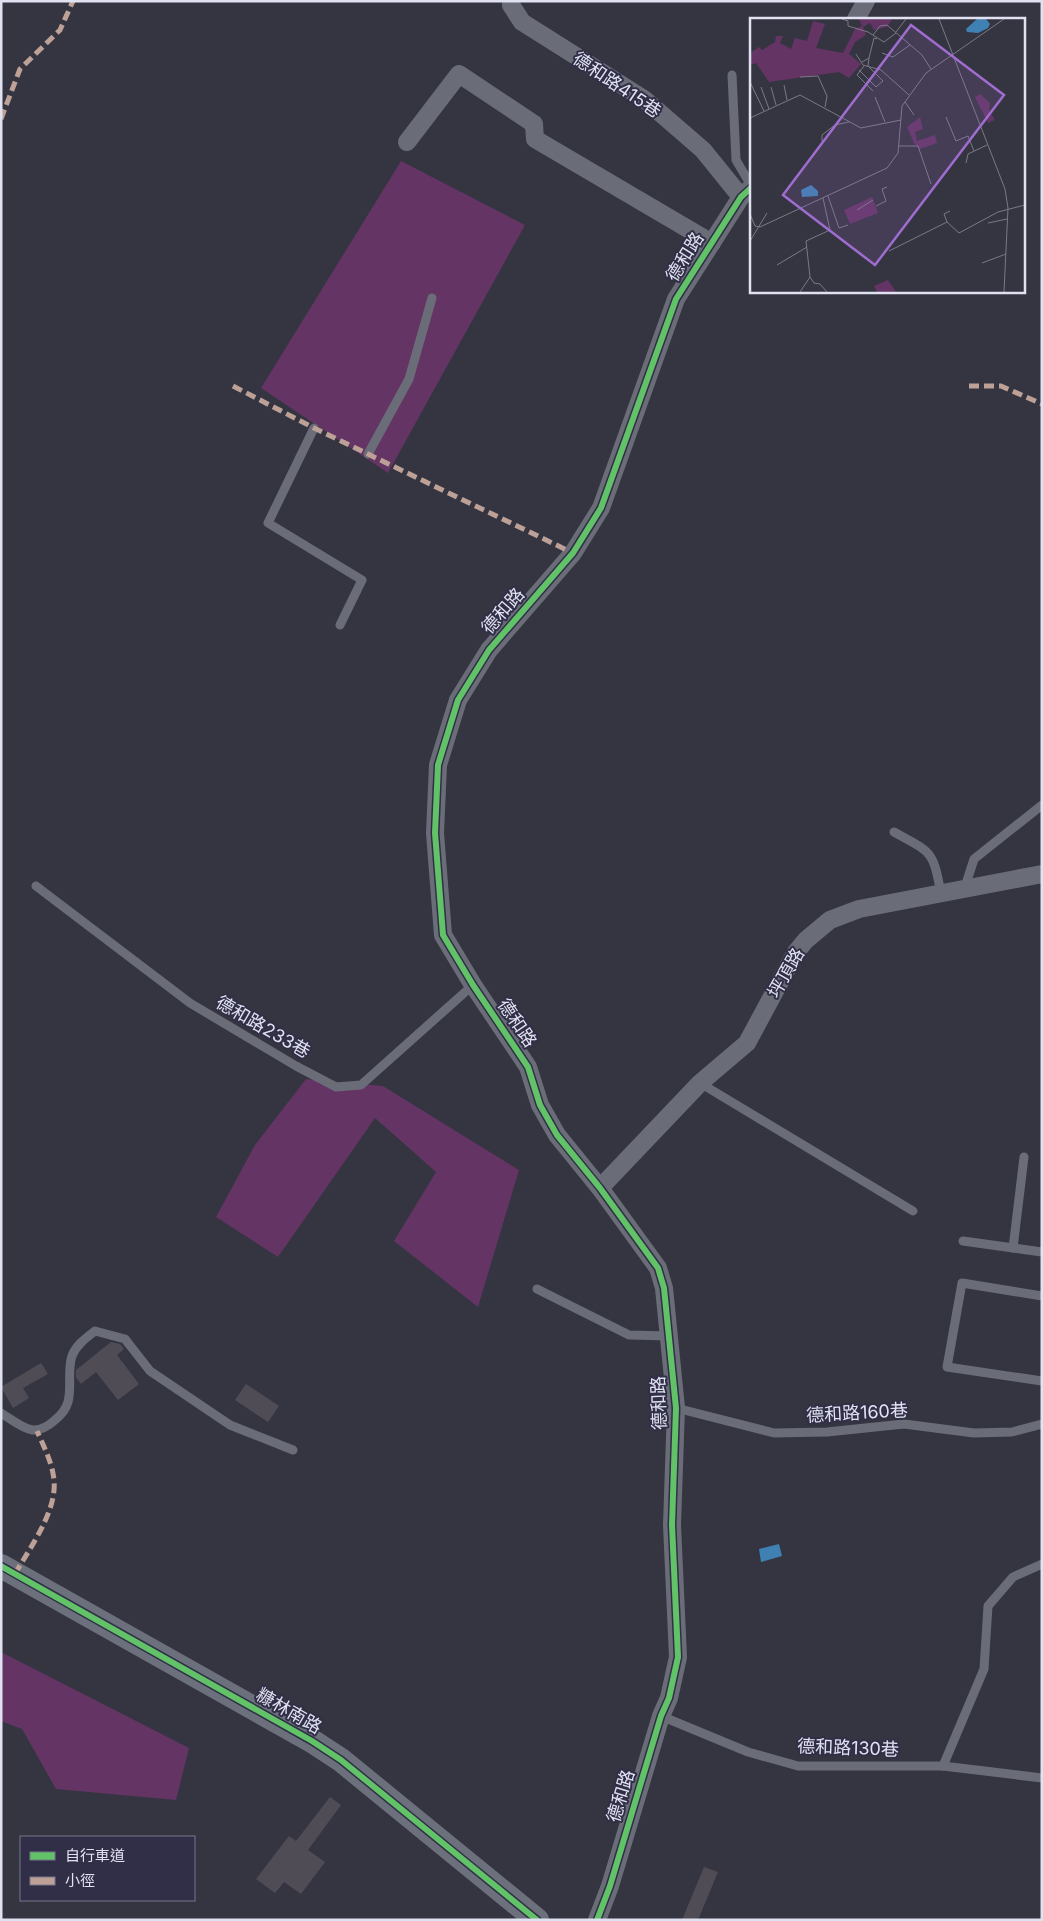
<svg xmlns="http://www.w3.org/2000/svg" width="1043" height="1921" viewBox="0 0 1043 1921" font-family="Inter,'Noto Sans TC',sans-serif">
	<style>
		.green { fill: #633464 }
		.water { fill: #3f81b3 }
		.building { fill: #4f4c56 }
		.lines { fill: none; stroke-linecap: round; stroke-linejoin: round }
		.lane { stroke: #6a6d78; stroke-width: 9 }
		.street { stroke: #6a6d78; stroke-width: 18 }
		.secondary { stroke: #6c707c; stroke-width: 24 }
		.quiet { stroke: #bda197; stroke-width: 5; stroke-dasharray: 10 5; stroke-linecap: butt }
		.cycleway-casing { stroke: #302f47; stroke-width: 9 }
		.cycleway { stroke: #61c268; stroke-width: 6 }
		.labels { text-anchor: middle; stroke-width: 4; stroke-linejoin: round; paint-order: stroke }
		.street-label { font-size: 18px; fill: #e1e2f1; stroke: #302f47 }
		.inset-road { fill: none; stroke: #7a7a87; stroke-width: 1 }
		.view { fill: #9f6cd0; fill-opacity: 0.15; stroke: #9f6cd0; stroke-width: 2.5 }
		.inset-edge { fill: none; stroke: #e1e2f1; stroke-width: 2.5 }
	</style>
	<rect width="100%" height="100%" fill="#353541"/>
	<g class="green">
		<path d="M401,161L525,225L388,473L261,388Z"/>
		<path d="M306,1079L383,1086L519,1170L478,1307L394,1241L436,1172L375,1118L278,1257L216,1217L255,1145Z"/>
		<path d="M1,1652L189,1748L176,1800L56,1789L22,1729L1,1721Z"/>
	</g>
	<path class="water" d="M779,1544L782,1556L761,1562L759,1549Z"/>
	<g class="building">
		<path d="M111,1342L120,1344L124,1349L117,1355L139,1384L118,1400L96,1372L81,1384L76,1377V1370Z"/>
		<path d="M41,1363L48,1374L23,1388L29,1398L13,1408L1,1387Z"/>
		<path d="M246,1384L279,1406L268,1422L235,1400Z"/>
		<path d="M330,1797L341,1805L308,1850L325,1862L301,1894L284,1882L275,1893L256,1879L289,1836L296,1841Z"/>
		<path d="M704,1867L718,1872L698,1920H682Z"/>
	</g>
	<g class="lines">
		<g class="lane">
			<path d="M732,75L736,160L752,187"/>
			<path d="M314,428L268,523L362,580L340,625"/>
			<path d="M368,454L409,379L432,298"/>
			<path d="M894,832C932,853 933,850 941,894"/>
			<path d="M36,886L190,1003L296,1066L336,1087L361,1085L473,985"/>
			<path d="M964,890L974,859L1042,805"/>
			<path d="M700,1083L913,1211"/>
			<path d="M963,1241L1042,1252"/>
			<path d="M1013,1248L1024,1157"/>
			<path d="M537,1289L629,1335L670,1336"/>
			<path d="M1042,1296L962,1283L947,1367L1042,1381"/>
			<path d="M676,1408L774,1433L827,1432L904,1424L974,1433L1012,1432L1042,1424"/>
			<path d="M1,1413C22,1426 33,1440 55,1420C60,1416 66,1409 68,1402C72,1387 67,1371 72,1356C76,1345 86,1338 95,1331L125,1339L150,1371L230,1425L293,1450"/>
			<path d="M661,1716L748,1752L798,1766H943L1042,1778"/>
			<path d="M943,1766L984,1669L988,1606L1013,1577L1042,1564"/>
		</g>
		<g class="street">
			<path d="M511,1V5L522,22L644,99L703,150L741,197"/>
			<path d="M856,19L866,1"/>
			<path d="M407,142L459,74L534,124L535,139L712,243"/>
			<path d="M600,1188L700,1083L747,1043L796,952L806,940L830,920L859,909L1042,874"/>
			<path d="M597,1920L610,1886L661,1716L669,1698L678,1657L672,1525L676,1408L664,1288L658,1268L600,1188L557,1135L540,1105L528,1067L473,985L443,935L435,833L438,765L458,700L489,650L573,553L601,508L676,299L741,197L752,187"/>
		</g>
		<path class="secondary" d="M1,1566L312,1741L341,1760L537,1920"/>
		<g class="quiet">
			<path d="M1,119L20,69L60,30L73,1"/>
			<path d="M233,386L314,428L573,553"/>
			<path d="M969,386H1001L1042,404"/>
			<path d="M15,1574C28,1551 52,1518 54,1490C56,1470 45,1449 37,1431"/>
		</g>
		<g class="cycleway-casing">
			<g id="cycleway">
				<path d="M1,1566L312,1741L341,1760L537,1920"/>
				<path d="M597,1920L610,1886L661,1716L669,1698L678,1657L672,1525L676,1408L664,1288L658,1268L600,1188L557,1135L540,1105L528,1067L473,985L443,935L435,833L438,765L458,700L489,650L573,553L601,508L676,299L741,197L752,187"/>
			</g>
		</g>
		<use href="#cycleway" class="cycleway"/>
	</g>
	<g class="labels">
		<g class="street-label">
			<text transform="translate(617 85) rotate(34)" y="6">德和路415巷</text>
			<text transform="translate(685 257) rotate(-58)" y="6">德和路</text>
			<text transform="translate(503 611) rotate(-49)" y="6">德和路</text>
			<text transform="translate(786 973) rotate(-60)" y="6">坪頂路</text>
			<text transform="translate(517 1023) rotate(56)" y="6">德和路</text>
			<text transform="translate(263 1027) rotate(30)" y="6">德和路233巷</text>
			<text transform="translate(659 1403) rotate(-92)" y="6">德和路</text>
			<text transform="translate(857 1413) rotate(-3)" y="6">德和路160巷</text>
			<text transform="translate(289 1711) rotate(30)" y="6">糠林南路</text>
			<text transform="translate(848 1748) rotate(2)" y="6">德和路130巷</text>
			<text transform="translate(621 1796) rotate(-73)" y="6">德和路</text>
		</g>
	</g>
	<g transform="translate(750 18)">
		<rect width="275" height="275" fill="#353541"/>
		<path d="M109,1H142L137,9L124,12L120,5L113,9L116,17L105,24L99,36L111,46L99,60L89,54L19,64L6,45L0,47V35L9,29L12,32L25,24L26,18H33L30,25L41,31L45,20L57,23L63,3L75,6L66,30L93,35L105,11L112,8ZM230,76L240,85L239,92L245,102L238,105L225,79ZM170,99L173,111L165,114L167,123L185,117L187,125L170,131L164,125L157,109ZM122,179L128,195L100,206L94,192ZM138,262L146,274H127L124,268Z" fill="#633464"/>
		<path d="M227,1H236L240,6L238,10L228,15L217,14L216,11ZM61,167L68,173V178L52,179L51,172Z" fill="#3f81b3"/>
		<path class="inset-road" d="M92,1L98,3V8L118,14L134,24L146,15M189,1L255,171L258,190L254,274M146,14L156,1M123,17L130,8L137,7L172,37L181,51M132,35L143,39L160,27M106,36L113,47L131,52L159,77M112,44L119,40L124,20L127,21M114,48L107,57L123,73M109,52L126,69L133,63L118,48L119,40M50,59L68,58L77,78L75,89M0,64L14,93M34,67L37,82M11,69L19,91M21,69L26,87M125,79L135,104M155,84L164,97M196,99L206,123L218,118L224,133M0,100L50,77L111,110L151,102M72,123V117L85,107L99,104M149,128H168L181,166M216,145L218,136L237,127M78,178L89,210L98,207M126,188L136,183L132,171L137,169M107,192L123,182M0,196L5,208L10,209L137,150L148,135L152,88L176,55L254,1M197,204L194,196L200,193M238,205L257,201M0,223L17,195M139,233L197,204L209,215L248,194L275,187M232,245L256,236M27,247L57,229M64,265L60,259L56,223L80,212L73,180M64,265L70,266L77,274M50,274L60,259"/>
		<path class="view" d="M161,7L254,77L125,247L33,177Z"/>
		<rect width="275" height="275" class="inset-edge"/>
	</g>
	<rect width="1043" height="1921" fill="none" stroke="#e1e2f1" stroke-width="5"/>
	<rect x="20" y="1836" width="175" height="65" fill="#302f47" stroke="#77778b"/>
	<rect x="30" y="1852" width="25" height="8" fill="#61c268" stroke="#77778b"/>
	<text x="65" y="1861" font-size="15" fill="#e1e2f1">自行車道</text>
	<rect x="30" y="1877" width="25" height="8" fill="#bda197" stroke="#77778b"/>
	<text x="65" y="1886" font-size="15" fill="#e1e2f1">小徑</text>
</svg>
